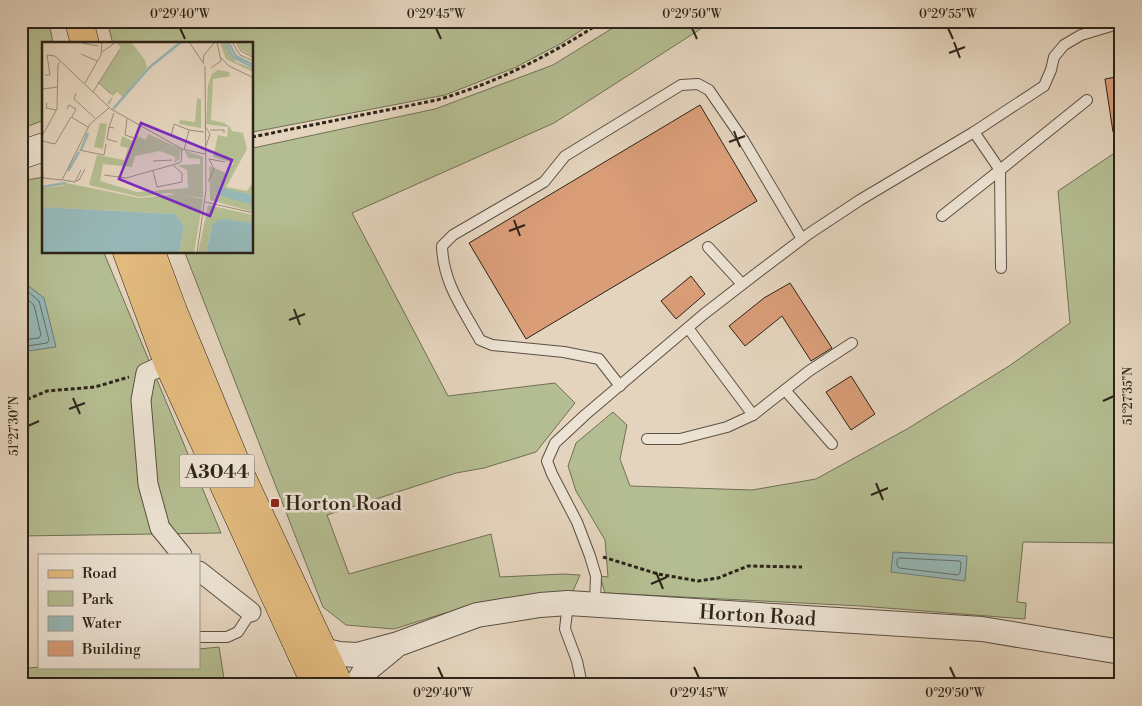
<svg xmlns="http://www.w3.org/2000/svg" width="1142" height="706" viewBox="0 0 1142 706" font-family="'Libre Bodoni',serif">
	<style>
		.green { fill: #b4bd91; stroke: #707055 }
		.water { fill: #96b7b6; stroke: #6c7c77 }
		.lines { fill: none; stroke-linecap: round; stroke-linejoin: round }
		.shore { stroke: #626e68; stroke-width: 1 }
		.building { fill: #d99d78; stroke: #2d2419 }
		.service-casing { stroke: #5b5042; stroke-width: 12 }
		.minor-casing { stroke: #5b5042; stroke-width: 21 }
		.tertiary-casing { stroke: #5b5042; stroke-width: 26 }
		.secondary-casing { stroke: #2d2419; stroke-width: 29 }
		.primary-casing { stroke: #2d2419; stroke-width: 29 }
		.path { stroke: #2d2419; stroke-width: 3; stroke-dasharray: 4 2.5; stroke-linecap: butt }
		.service { stroke: #ede3d4; stroke-width: 10 }
		.minor { stroke: #ede3d4; stroke-width: 19 }
		.tertiary { stroke: #ede3d4; stroke-width: 24 }
		.secondary { stroke: #ede3d4; stroke-width: 28 }
		.primary { stroke: #e2ba7e; stroke-width: 28 }
		.ticks { fill: none; stroke: #2d2419; stroke-width: 2 }
		.poi-dot { fill: #8f2418; stroke: #ede3d4; stroke-width: 2 }
		.labels { text-anchor: middle; stroke-width: 5; stroke-linejoin: round; paint-order: stroke }
		.shield { fill: #ede3d4; stroke: #675d51; stroke-width: 1 }
		.shield-label { font-size: 19px; font-weight: bold; fill: #2d2419 }
		.poi-label { font-size: 20px; fill: #2d2419; stroke: #ede3d4; text-anchor: start }
		.street-label { font-size: 20px; fill: #2d2419; stroke: #ede3d4 }
		.inset-river { fill: none; stroke: #96b7b6; stroke-width: 2.5 }
		.inset-road { fill: none; stroke: #9b8e7b; stroke-width: 1 }
		.view { fill: #7b2cbf; fill-opacity: 0.15; stroke: #7b2cbf; stroke-width: 2.5 }
		.inset-edge { fill: none; stroke: #2d2419; stroke-width: 2.5 }
		.neatline { fill: none; stroke: #2d2419; stroke-width: 2 }
		.ticks-label { font-size: 12px; text-anchor: middle; fill: #2d2419 }
	</style>
	<rect width="100%" height="100%" fill="#e4d4bd"/>
	<filter id="stains"><feTurbulence type="fractalNoise" baseFrequency=".004" numOctaves="4"/><feColorMatrix values="0 0 0 0 .2 0 0 0 0 .09 0 0 0 0 .02 0 0 0 .5 -.17"/></filter>
	<radialGradient id="worn" r=".72"><stop offset=".6" stop-color="#630" stop-opacity="0"/><stop offset="1" stop-color="#630" stop-opacity=".3"/></radialGradient>
	<g class="green">
		<path d="M21,21H49L53,44H44V120L21,129Z"/>
		<path d="M107,21H595L562,43L514,68L445,95L253,132L252,44H113Z"/>
		<path d="M624,21H713L554,123L352,213L448,396L555,383L575,403L536,452L484,468L456,473L327,515L349,574L491,534L500,577L563,574L580,575L573,591L566,597L445,613L394,629L346,625L323,607L185,253L252,252L253,148L435,109L553,65Z"/>
		<path d="M1121,152V543L1023,542L1017,602L1026,603L1025,619L861,606L605,593L600,576L608,577L605,540L576,491L568,466L576,443L613,412L627,425L620,459L630,486L752,490L816,479L907,429L1009,366L1070,323L1058,191L1113,154Z"/>
		<path d="M44,177V252L104,253L221,533L21,536V181Z"/>
		<path d="M219,647L225,685H21V669L39,667H199V649Z"/>
	</g>
	<g class="water">
		<path d="M21,280L44,298L56,347L21,352Z"/>
		<path d="M893,552L967,556L965,581L891,572Z"/>
	</g>
	<g class="lines">
		<g class="shore">
			<path d="M21,286L39,301L49,340L47,343L21,347"/>
			<path d="M21,294L34,305L41,335L39,338L21,340"/>
			<path d="M900,558L960,561L961,563L960,573L958,575L899,568L897,566V560Z"/>
		</g>
	</g>
	<g class="building">
		<path d="M1121,76V132H1113L1105,79Z"/>
		<path d="M700,105L757,201L526,339L469,243Z"/>
		<path d="M691,276L705,294L676,319L661,301Z"/>
		<path d="M790,283L832,348L811,361L782,316L745,346L729,326L764,298Z"/>
		<path d="M851,376L875,414L851,430L826,392Z"/>
	</g>
	<g class="lines">
		<g class="service-casing">
			<g id="service">
				<path d="M974,132L1000,170L1087,100"/>
				<path d="M1000,170L1001,268"/>
				<path d="M942,216L1000,170"/>
				<path d="M708,247L742,284"/>
				<path d="M688,328L753,415"/>
				<path d="M620,386L599,359L564,352L492,345L480,340C463,309 443,283 442,246L453,235L544,182L565,156L681,85L698,84L709,90L744,141L802,239"/>
				<path d="M785,390L832,444"/>
				<path d="M647,439H680L727,427L753,415L809,371L852,343"/>
				<path d="M568,603L565,629L577,661L582,685"/>
				<path d="M595,604L596,576L590,556L577,522L552,474L547,461L555,443L585,415L704,314L757,273L810,233L860,200L974,132L1044,86L1051,70L1054,57L1064,45L1081,35L1121,23"/>
				<path d="M199,637H227L238,632L251,612"/>
			</g>
		</g>
		<g class="minor-casing">
			<g id="minor">
				<path d="M168,363L146,373L141,400L148,484L160,528L182,555"/>
				<path d="M199,571L251,612"/>
			</g>
		</g>
		<g class="tertiary-casing">
			<g id="tertiary">
				<path id="s1" d="M322,650L339,654L357,655L398,644L477,615L540,605L568,603L982,629L1121,652"/>
				<path d="M356,685L365,671L393,648"/>
			</g>
		</g>
		<g class="secondary-casing">
			<path id="secondary" d="M21,155L44,147"/>
		</g>
		<g class="primary-casing">
			<g id="primary">
				<path d="M79,21L85,44"/>
				<path d="M127,252L168,363L316,685"/>
				<path d="M151,252L173,311L242,478L339,685"/>
			</g>
		</g>
		<g class="path">
			<path d="M252,137L437,100C496,83 551,55 603,21"/>
			<path d="M21,402L47,391L95,387L129,377"/>
			<path d="M603,557L658,574L698,581L718,578L748,566L802,567"/>
		</g>
		<use href="#service" class="service"/>
		<use href="#minor" class="minor"/>
		<use href="#tertiary" class="tertiary"/>
		<use href="#secondary" class="secondary"/>
		<use href="#primary" class="primary"/>
	</g>
	<path class="ticks" d="M180,28L185,39M436,28L441,39M692,28L697,39M948,28L953,39M954,42L960,58M949,53L965,47M734,131L740,147M729,142L745,136M514,220L520,236M509,231L525,225M294,309L300,325M289,320L305,314M73,398L80,414M1103,401L1114,396M69,409L85,403M28,426L39,421M876,483L883,500M871,495L888,488M656,572L663,589M651,584L667,577M438,667L443,678M694,667L699,678M950,667L955,678"/>
	<rect class="poi-dot" x="270" y="498" width="10" height="10" rx="2.5"/>
	<g class="labels">
		<rect class="shield" x="179.5" y="454.5" width="75" height="33" rx="4"/>
		<g class="shield-label">
			<text x="217" y="478">A3044</text>
		</g>
		<g class="poi-label">
			<text x="285" y="510">Horton Road</text>
		</g>
		<g class="street-label">
			<text dy="7" stroke="none"><textPath href="#s1" startOffset="444">Horton Road</textPath></text>
		</g>
	</g>
	<g transform="translate(42 42)">
		<rect width="211" height="211" fill="#e4d4bd"/>
		<path d="M89,0L103,18L105,26L81,55L75,50L71,54L68,63L65,61L71,54L57,40L79,6L75,1ZM178,0H182L194,20L211,27V30L184,17ZM195,0H211V15L199,7ZM176,28L187,30L188,34L171,37L169,78L182,81L188,85L190,89L201,91L205,107L184,145L205,149L211,140V170L168,158L167,124L184,131L192,121L171,115L176,93L185,95L186,85L164,82L166,43L170,32ZM155,56L159,57V86L137,82L138,78L153,80ZM58,81L65,82L61,107L52,105ZM106,92L139,107L137,118L132,121L133,115L118,109L93,114L90,125L61,122L58,139L95,150L146,146L145,128L135,123L158,122V117L146,116L142,108L161,115V156L126,151L98,155L47,143L55,113L82,118L86,106L78,104L80,94L92,100L95,94L104,98ZM24,141L98,156L135,152L161,157L152,211H137L142,184L133,172L0,165V146L21,144ZM166,163L211,173V181L176,178L169,186L164,211H156Z" fill="#b4bd91"/>
		<path d="M174,144L209,153L211,163L176,153ZM0,165L133,172L142,184L137,211H0ZM183,177L211,181V211H164L170,183L175,178Z" fill="#96b7b6"/>
		<path class="inset-river" d="M183,0L191,15L212,26M186,0L194,14L212,23M71,67L108,25L139,0M39,108L46,91M26,129L37,110M0,145L24,141"/>
		<path class="inset-road" d="M147,0L162,22M190,0L198,13L212,19M194,0L199,9L212,16M40,1L56,4M60,10L74,0M39,12L55,19M179,16L187,24L212,36M161,20L162,13L173,0M169,26L179,19L175,0M3,33H8L5,13L13,14L69,67L140,107L163,112M56,40L69,52M43,41L59,13L60,0M0,47L16,45M51,50L78,7M34,51L32,57L53,76M5,61L4,66L14,68M25,67L27,63L34,67L30,75M72,71L67,85L72,86M85,77L83,93L92,96M163,84L168,92L164,104M67,85L65,97L75,100M168,88H182V91M0,94L15,67L16,22L19,19M129,94L132,82L147,88M0,99L13,102L29,75L46,85M37,108L62,113L64,102M142,108L147,88L162,90M167,117L183,120M0,118L1,136L20,138L48,82L67,66M111,119L130,118M111,129L115,145L140,140V131L131,123M62,133L84,136L134,122L139,120L140,107M21,138L33,140L39,128M34,139L37,138L43,127M166,140L172,127L167,117M163,160L212,171M155,211L164,148L163,24"/>
		<path class="view" d="M99,81L190,118L168,174L77,137Z"/>
		<rect width="211" height="211" class="inset-edge"/>
	</g>
	<rect width="1142" height="706" fill="none" stroke="#e4d4bd" stroke-width="55"/>
	<rect x="38" y="554" width="162" height="115" fill="#ede3d4" stroke="#a09789"/>
	<rect x="48" y="570" width="25" height="8" fill="#e2ba7e" stroke="#a09789"/>
	<text x="82" y="578" font-size="15" fill="#2d2419">Road</text>
	<rect x="48" y="591" width="25" height="15" fill="#b4bd91" stroke="#a09789"/>
	<text x="82" y="604" font-size="15" fill="#2d2419">Park</text>
	<rect x="48" y="616" width="25" height="15" fill="#96b7b6" stroke="#a09789"/>
	<text x="82" y="628" font-size="15" fill="#2d2419">Water</text>
	<rect x="48" y="641" width="25" height="15" fill="#d99d78" stroke="#a09789"/>
	<text x="82" y="654" font-size="15" fill="#2d2419">Building</text>
	<rect x="28" y="28" width="1086" height="650" class="neatline"/>
	<g class="ticks-label">
		<text x="180" y="18">0°29'40"W</text>
		<text x="436" y="18">0°29'45"W</text>
		<text x="692" y="18">0°29'50"W</text>
		<text x="948" y="18">0°29'55"W</text>
		<text transform="translate(1128 396) rotate(-90)" y="4">51°27'35"N</text>
		<text transform="translate(14 426) rotate(-90)" y="4">51°27'30"N</text>
		<text x="443" y="697">0°29'40"W</text>
		<text x="699" y="697">0°29'45"W</text>
		<text x="955" y="697">0°29'50"W</text>
	</g>
	<rect width="100%" height="100%" filter="url(#stains)"/>
	<rect width="100%" height="100%" fill="url(#worn)"/>
</svg>
